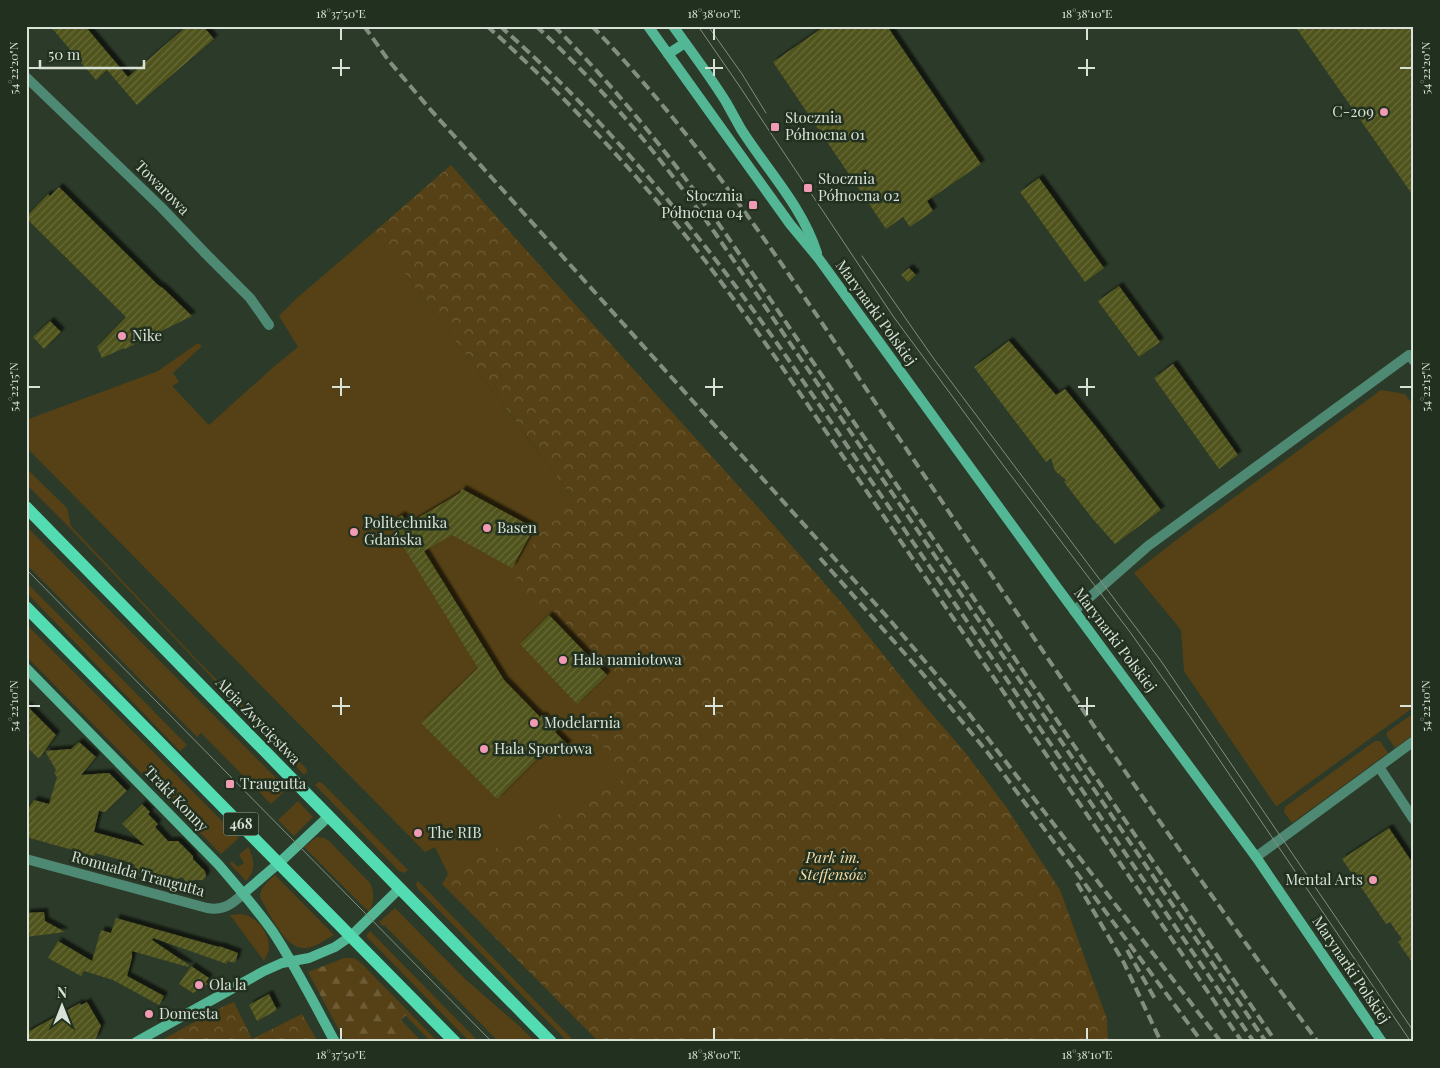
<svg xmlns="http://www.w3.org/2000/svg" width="1440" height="1068" viewBox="0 0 1440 1068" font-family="'Playfair Display',serif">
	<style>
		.grass { fill: #554115 }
		.forest { fill: url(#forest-firs) }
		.park { fill: url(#park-crowns) }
		.building { fill: url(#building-hatch); filter: url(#shadow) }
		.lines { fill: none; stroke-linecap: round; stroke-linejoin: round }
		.street { stroke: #4e8974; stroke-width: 10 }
		.secondary { stroke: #53b796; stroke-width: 10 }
		.primary { stroke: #53dbb1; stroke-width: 12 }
		.tram { stroke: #838e80; stroke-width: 1 }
		.rail { stroke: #838e80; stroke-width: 4; stroke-dasharray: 10 5; stroke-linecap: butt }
		.ticks { fill: none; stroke: #d9e2d7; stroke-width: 2 }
		.poi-dot { fill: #f19ab3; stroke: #223020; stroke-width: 2 }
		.labels { text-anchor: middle; stroke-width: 5; stroke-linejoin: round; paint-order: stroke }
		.shield { fill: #223020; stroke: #a2ada0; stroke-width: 1 }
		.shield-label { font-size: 14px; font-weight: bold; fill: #d9e2d7 }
		.poi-label { font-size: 15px; fill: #d9e2d7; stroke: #223020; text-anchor: start }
		.street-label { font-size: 15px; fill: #d9e2d7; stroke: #223020 }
		.park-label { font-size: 15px; font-style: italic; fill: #f8dda6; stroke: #223020 }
		.neatline { fill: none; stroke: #d9e2d7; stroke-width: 2 }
		.ticks-label { font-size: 12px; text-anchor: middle; fill: #d9e2d7 }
	</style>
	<defs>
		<pattern id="forest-firs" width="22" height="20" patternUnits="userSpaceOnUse" patternTransform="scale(1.25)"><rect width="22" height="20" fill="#554115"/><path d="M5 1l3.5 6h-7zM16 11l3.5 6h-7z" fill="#6d5c36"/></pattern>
		<pattern id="park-crowns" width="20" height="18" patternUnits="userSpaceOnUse" patternTransform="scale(1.25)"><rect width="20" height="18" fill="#554115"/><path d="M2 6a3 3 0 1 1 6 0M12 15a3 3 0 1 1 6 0" fill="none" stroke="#6d5c36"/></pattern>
		<pattern id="building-hatch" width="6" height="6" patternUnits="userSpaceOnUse" patternTransform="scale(1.25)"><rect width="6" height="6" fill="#4f531b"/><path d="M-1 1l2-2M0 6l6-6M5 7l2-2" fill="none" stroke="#686b3b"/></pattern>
		<filter id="shadow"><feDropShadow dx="4" dy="-4" stdDeviation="1" flood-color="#0009"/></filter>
	</defs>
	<rect width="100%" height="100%" fill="#2c3a29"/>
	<g class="grass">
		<path d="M374,232L623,565L763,706L448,874L435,847L425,852L26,447V420L158,371L198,343L202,346L173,373L179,382L172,386L209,425L277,364L298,347L279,316L297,298Z"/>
		<path d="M1381,390L1405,394L1414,406V707L1277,806L1275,805L1184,671L1181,630L1134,573L1180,537Z"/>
		<path d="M26,468L67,508L71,526L119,577L198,661L307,769V772L304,775L70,528L26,484Z"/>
		<path d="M26,526L287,789L271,804L201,733L197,737L26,564Z"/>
		<path d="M26,582L187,745L180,751L26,592Z"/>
		<path d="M26,624L239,838L221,854L26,656Z"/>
		<path d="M1414,713V734L1395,748L1387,736V732Z"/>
		<path d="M1375,741H1380L1388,753L1292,823L1284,812L1285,807Z"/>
		<path d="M319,782L322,783L408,870L404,873L399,871L315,785Z"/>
		<path d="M298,801L313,817L294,836L278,820Z"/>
		<path d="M317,837L324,838L329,841L370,883C375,893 374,902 369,912L304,847Z"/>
		<path d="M248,847C255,859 256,871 246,881L230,864L232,861L238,867L244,863L239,855Z"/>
		<path d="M275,875L334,935C326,939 315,948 305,948C285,950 269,912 260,897C260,887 269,881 275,875Z"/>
		<path d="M418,881L575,1042H568L418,889L416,884Z"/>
		<path d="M395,908L465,979L518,1025L536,1042H499L384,925L383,926L379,922Z"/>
		<path d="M240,914C256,915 270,933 269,949C268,953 266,957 264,961L230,915Z"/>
		<path d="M370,931L479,1042H470L366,936Z"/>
		<path d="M409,1012L438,1042H431L405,1015Z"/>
	</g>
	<path class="forest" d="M344,958H354L360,962L409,1012L401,1020L422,1042H346L339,1030L308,972Z"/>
	<g class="park">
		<path d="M451,165L518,241L771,522L846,608L918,698L964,751L1007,808L1060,890L1107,1019L1108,1042H599L442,884L448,874L622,780L608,752L576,719L598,697L601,698L619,679L548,607L544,610L515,581L546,518L573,498L374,232Z"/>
		<path d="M234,1002L252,1039L302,1014L318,1042H158L220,1008Z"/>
	</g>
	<g class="building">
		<path d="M50,26H85L128,77L187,26H203L214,39L137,105L107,70L96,80Z"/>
		<path d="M825,26H887L981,164L927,201L933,211L910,227L903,217L886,229L773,62Z"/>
		<path d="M1295,26H1414V197Z"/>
		<path d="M1039,178L1104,268L1085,282L1020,192Z"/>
		<path d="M59,187L158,285L164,289L192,316L125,349L124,348L102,358L97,347L126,317L26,218V217L48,194L50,196Z"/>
		<path d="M909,268L916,275L908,282L901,275Z"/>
		<path d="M1119,286L1160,342L1139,357L1098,301Z"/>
		<path d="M50,321L61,332L44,349L33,337Z"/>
		<path d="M1009,341L1056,395L1065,389L1098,429L1161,510L1115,544L1092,518L1064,482L1066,480L1055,471L1051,458L1046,462L974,367Z"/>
		<path d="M1173,364L1238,455L1219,469L1154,378Z"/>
		<path d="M462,489L534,528L512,568L452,535L424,551L504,680L540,717L542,715L557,730L555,732L568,745L552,759L545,751L497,799L421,723L478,668L389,523L402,515L408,524L460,493Z"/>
		<path d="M549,615L607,675L577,704L520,644Z"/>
		<path d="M26,705L56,735L40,757L38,758L26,746Z"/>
		<path d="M79,742L96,757L81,775L109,773L127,791L105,812L99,811L94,832L145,846L122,824L142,804L150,812L148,814L158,824L155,827L168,841H178L193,856V859L205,871L206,876L203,880H194L189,885L182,877L175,880L173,877L166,875L157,880L133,873L135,865L125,861L95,853L94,856L26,837V808L29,807L34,800L49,804L57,777L54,773L56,770L45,751L71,749Z"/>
		<path d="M1389,828L1414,865V965L1398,942L1402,939L1396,931L1390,922L1386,924L1342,859Z"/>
		<path d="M44,912L45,921L65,932L26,937V913Z"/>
		<path d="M116,918L219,947V946L238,953L235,963L227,961V964L153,938L152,940L189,965L188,967L132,951V958L127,976L164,996L159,1005L113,980L84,971L81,976L48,958L58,941L92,961L101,930L111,933Z"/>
		<path d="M191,966L209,978L206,982L208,984L193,993L179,984Z"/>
		<path d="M269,994L277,1010L257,1021L249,1005Z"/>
		<path d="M87,1002L101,1026L96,1038L90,1042H26V1033L80,1003L81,1005Z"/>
	</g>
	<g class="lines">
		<g class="street">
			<path d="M26,77L161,207L206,254L250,298L269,325"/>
			<path d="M1074,611L1148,546L1409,355L1414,361"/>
			<path d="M1379,767L1414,820"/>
			<path d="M1256,857L1414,741"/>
			<path d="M26,859L207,908C224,911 232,904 244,893"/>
		</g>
		<g class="secondary">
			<path d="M648,26L790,224L819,259L1056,586L1256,857L1382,1042"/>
			<path d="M673,26C691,51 710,76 726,102C731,111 736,120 741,129C767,170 802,206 817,253"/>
			<path d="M668,54L685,43"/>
			<path d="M26,668L218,864C237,886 256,908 273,932C296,967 315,1005 335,1042"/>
			<path d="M244,893L279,863L329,816"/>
			<path d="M136,1042L264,971L282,963L309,958L335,947L351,936L400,888"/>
		</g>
		<g class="primary">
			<path d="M26,507L299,786L551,1042"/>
			<path d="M26,607L455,1042"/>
		</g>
		<g class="tram">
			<path d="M698,26L738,84L893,316L1003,465L1130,632L1191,718L1411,1042"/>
			<path d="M708,26L742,74L766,113"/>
			<path d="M862,256L934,359L1161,661L1414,1032"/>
			<path d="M26,569L492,1042"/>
		</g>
		<g class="rail">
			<path d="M364,26L389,61L429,108L889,619L963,706L1221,1042"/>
			<path d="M487,26C555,87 618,153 676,224C713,269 746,316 780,364L1242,1042"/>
			<path d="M500,26C611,124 704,238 788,359L1254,1042"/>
			<path d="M536,26C605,89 661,158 715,233L1266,1042"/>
			<path d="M554,26C617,89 672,158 723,230L1276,1042"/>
			<path d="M592,26C713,152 806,300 903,444C1039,645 1173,847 1318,1042"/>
			<path d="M820,558L922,673L988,753L1202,1042"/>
			<path d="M1077,883L1124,963L1161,1042"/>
			<path d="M1127,950L1155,999"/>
		</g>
	</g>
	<path class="ticks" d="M341,28V40M714,28V40M1087,28V40M341,59V76M714,59V76M1087,59V76M28,68H40M332,68H350M705,68H723M1078,68H1095M1400,68H1412M341,378V396M714,378V396M1087,378V396M28,387H40M332,387H350M705,387H723M1078,387H1095M1400,387H1412M341,697V715M714,697V715M1087,697V715M28,706H40M332,706H350M705,706H723M1078,706H1095M1400,706H1412M341,1028V1040M714,1028V1040M1087,1028V1040"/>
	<g class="poi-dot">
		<circle cx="1384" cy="112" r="5"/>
		<rect x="770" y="122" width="10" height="10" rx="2.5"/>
		<rect x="803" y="183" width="10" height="10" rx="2.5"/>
		<rect x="748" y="200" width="10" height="10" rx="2.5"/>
		<circle cx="122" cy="336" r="5"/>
		<circle cx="487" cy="528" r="5"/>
		<circle cx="354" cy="532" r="5"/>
		<circle cx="563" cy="660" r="5"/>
		<circle cx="534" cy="723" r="5"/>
		<circle cx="484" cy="749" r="5"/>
		<rect x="225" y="779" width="10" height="10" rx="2.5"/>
		<circle cx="418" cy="833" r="5"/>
		<circle cx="1373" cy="880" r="5"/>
		<circle cx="199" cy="985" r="5"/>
		<circle cx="149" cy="1014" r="5"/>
	</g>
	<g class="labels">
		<rect class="shield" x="223.5" y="812.5" width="35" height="23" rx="4"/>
		<g class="shield-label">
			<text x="241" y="829">468</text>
		</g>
		<g class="poi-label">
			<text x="1374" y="117" text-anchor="end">C-209</text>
			<text x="785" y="123">Stocznia<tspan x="785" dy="17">Północna 01</tspan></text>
			<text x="818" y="184">Stocznia<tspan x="818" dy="17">Północna 02</tspan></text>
			<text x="743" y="201" text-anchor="end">Stocznia<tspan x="743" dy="17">Północna 04</tspan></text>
			<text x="132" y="341">Nike</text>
			<text x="364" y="528">Politechnika<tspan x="364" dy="17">Gdańska</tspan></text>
			<text x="497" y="533">Basen</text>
			<text x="573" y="665">Hala namiotowa</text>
			<text x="544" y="728">Modelarnia</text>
			<text x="494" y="754">Hala Sportowa</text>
			<text x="240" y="789">Traugutta</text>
			<text x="428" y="838">The RIB</text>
			<text x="1363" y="885" text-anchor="end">Mental Arts</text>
			<text x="209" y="990">Ola la</text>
			<text x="159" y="1019">Domesta</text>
		</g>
		<g class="street-label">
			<text transform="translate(162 188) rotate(45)" y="5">Towarowa</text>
			<text transform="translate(876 313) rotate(54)" y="5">Marynarki Polskiej</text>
			<text transform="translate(1115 640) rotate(53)" y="5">Marynarki Polskiej</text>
			<text transform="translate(258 721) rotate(46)" y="5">Aleja Zwycięstwa</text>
			<text transform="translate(176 799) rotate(46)" y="5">Trakt Konny</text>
			<text transform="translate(138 874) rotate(15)" y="5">Romualda Traugutta</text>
			<text transform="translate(1351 970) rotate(56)" y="5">Marynarki Polskiej</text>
		</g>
		<g class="park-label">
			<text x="833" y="863">Park im.<tspan x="833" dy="17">Steffensów</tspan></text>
		</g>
	</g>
	<rect width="1440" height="1068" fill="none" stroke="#223020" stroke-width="55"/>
	<g transform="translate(62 1006)" stroke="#223020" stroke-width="4" paint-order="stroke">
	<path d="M0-4L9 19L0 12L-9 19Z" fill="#d9e2d7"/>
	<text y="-8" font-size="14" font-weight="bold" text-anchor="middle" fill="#d9e2d7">N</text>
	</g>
	<path d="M40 60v8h104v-8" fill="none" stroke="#d9e2d7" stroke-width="2.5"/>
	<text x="48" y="60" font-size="15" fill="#d9e2d7" stroke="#223020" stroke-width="4" paint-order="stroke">50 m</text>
	<rect x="28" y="28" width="1384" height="1012" class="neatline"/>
	<g class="ticks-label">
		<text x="341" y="18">18°37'50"E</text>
		<text x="714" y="18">18°38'00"E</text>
		<text x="1087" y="18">18°38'10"E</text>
		<text transform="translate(14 68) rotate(-90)" y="4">54°22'20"N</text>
		<text transform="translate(1426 68) rotate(-90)" y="4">54°22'20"N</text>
		<text transform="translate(14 387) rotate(-90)" y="4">54°22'15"N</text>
		<text transform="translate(1426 387) rotate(-90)" y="4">54°22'15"N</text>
		<text transform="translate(14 706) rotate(-90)" y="4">54°22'10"N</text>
		<text transform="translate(1426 706) rotate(-90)" y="4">54°22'10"N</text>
		<text x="341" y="1059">18°37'50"E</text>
		<text x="714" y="1059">18°38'00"E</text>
		<text x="1087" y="1059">18°38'10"E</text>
	</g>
</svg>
